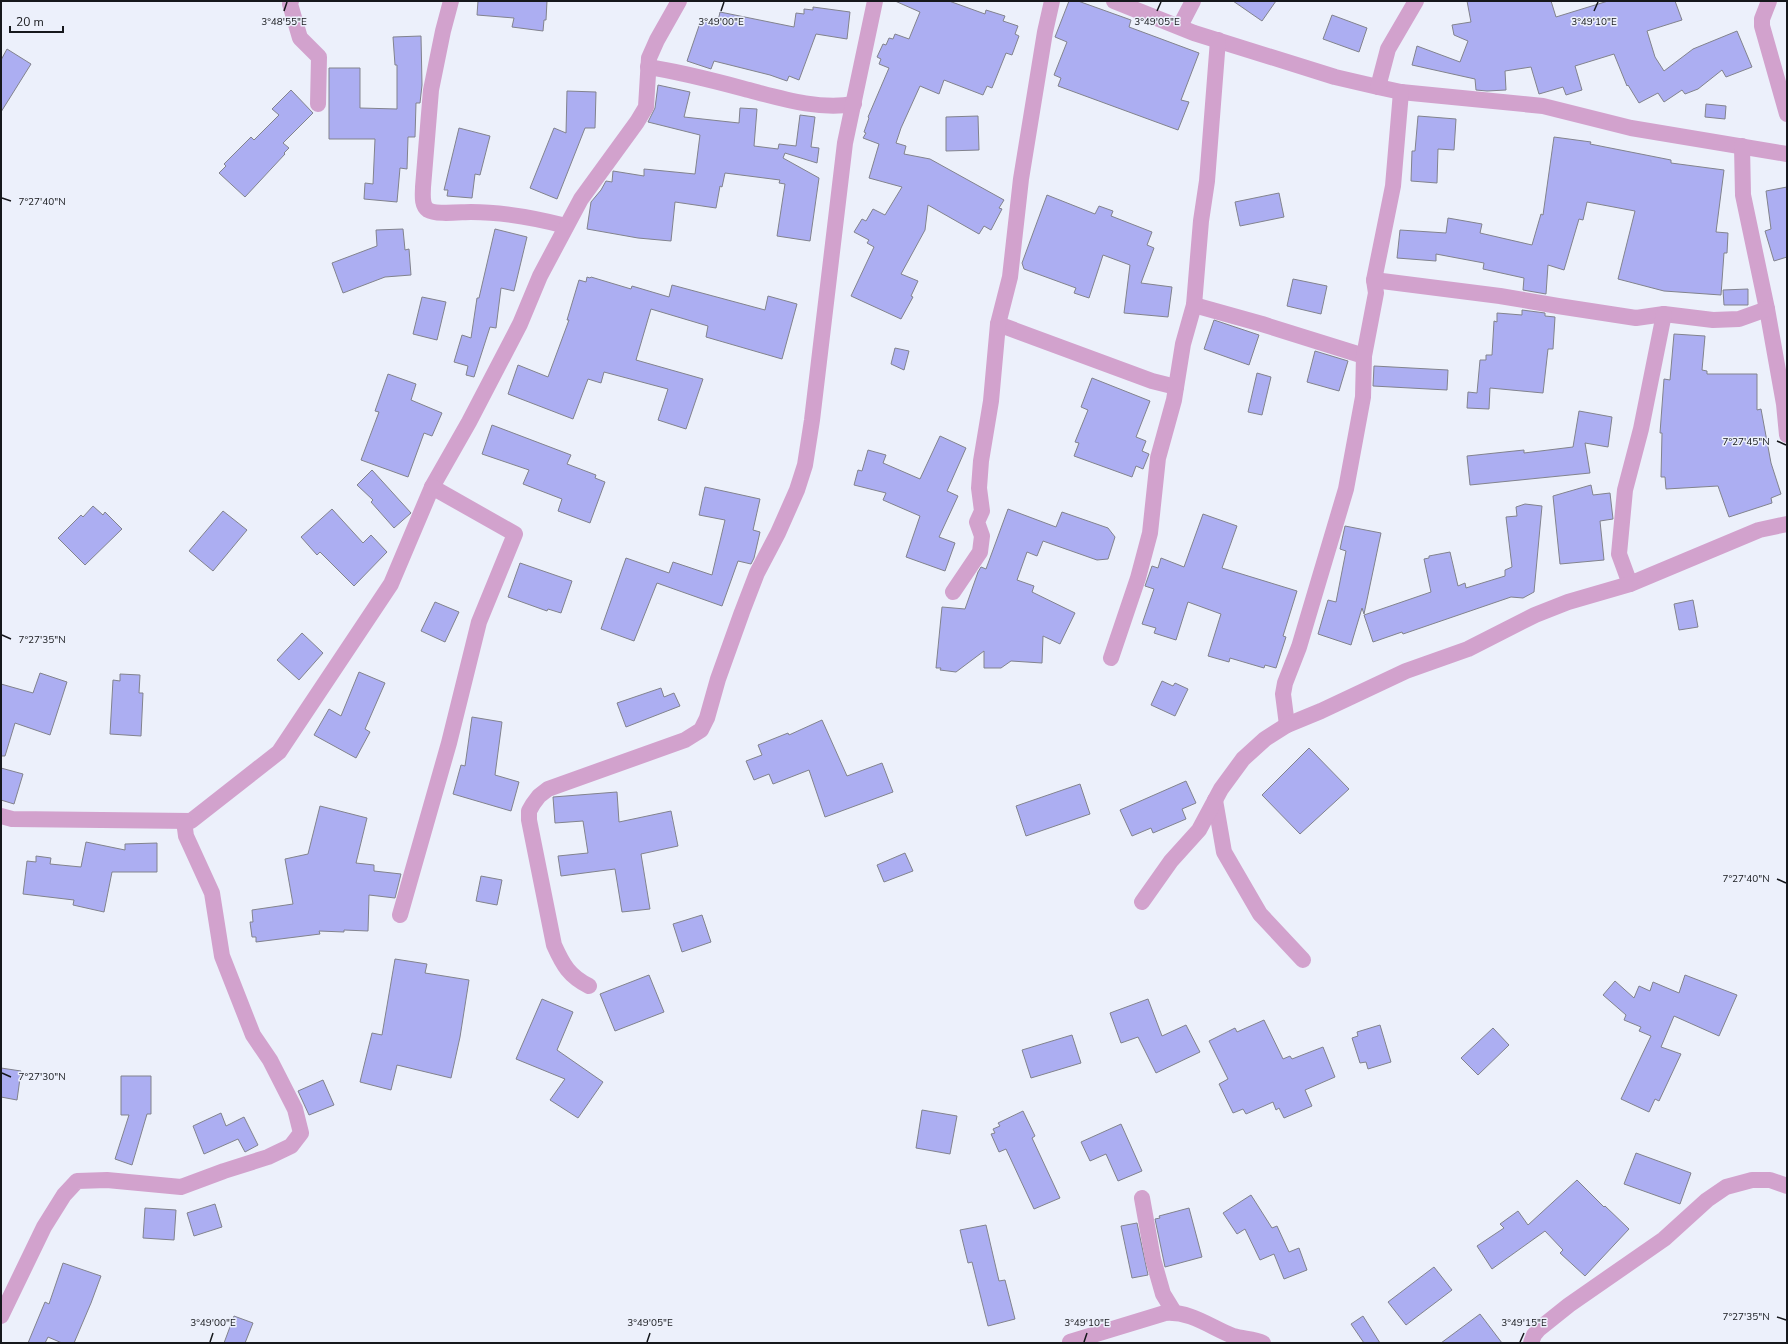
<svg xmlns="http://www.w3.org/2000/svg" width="1788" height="1344" viewBox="0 0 1788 1344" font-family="'Nunito Sans',sans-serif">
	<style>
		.building { fill: #acaef2; stroke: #82838d }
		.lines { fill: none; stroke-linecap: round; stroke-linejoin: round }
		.street { stroke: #d2a2cd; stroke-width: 16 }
		.ticks { fill: none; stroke: #16181c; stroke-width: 1.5 }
		.ticks-label { font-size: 10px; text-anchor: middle; fill: #16181c; stroke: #ecf0fb; stroke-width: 3; stroke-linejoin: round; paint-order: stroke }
	</style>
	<rect width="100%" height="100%" fill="#ecf0fb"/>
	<g class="building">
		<path d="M478,1H547L546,20H544L543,31L512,27L514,18L477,15Z"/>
		<path d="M895,1H949L985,14L986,10L1005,16L1003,21L1018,26L1015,34L1019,36L1012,55L1006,53L992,88L987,86L983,95L944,80L939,94L920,86L901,128L896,143L906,146L904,154L930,159L1004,200L999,208L1002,209L991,230L984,226L979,234L928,205L925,230L901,274L918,281L911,296L913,297L901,319L851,296L874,247L867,243L869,240L854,232L862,219L866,221L873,209L885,215L902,187L869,178L879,144L863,138L866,133L864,132L869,118L868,117L889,68L879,64L881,59L877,57L883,44L886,45L889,38L893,39L895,34L909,39L920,12Z"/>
		<path d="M1069,1H1078L1131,20L1129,27L1199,53L1181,100L1189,102L1178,130L1058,86L1061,78L1054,75L1067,42L1055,37Z"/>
		<path d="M1233,1H1276L1262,21Z"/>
		<path d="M1467,1H1551L1556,17L1608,1H1675L1682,20L1647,31L1655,57L1664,71L1693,49L1737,31L1752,67L1726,77L1722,70L1698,89L1685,94L1682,90L1664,102L1658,93L1639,103L1628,85L1627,86L1614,54L1575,66L1582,90L1566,95L1563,87L1539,94L1531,67L1505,71L1506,90L1487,91L1476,90L1475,79L1412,65L1417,46L1460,62L1468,41L1454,35L1452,25L1471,22Z"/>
		<path d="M813,7L850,12L847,39L816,34L799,80L789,76L787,81L770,75L714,61L711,69L687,61L701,20L717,26L720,12L794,27L796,13L804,14V9L813,10Z"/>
		<path d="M1332,15L1367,28L1359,52L1323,39Z"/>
		<path d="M421,36L422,85L420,103H416L415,137H408L407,169L400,168L397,202L364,199L365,183L373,184L375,139H329V68H360V108L397,109V65H395L393,37Z"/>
		<path d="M7,49L31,64L1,112V60Z"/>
		<path d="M658,85L690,92L684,117L739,123L740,108L757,109L754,146L778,149L779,144L796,146L800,115L815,117L811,147L819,148L817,163L785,153L783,158L819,178L810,241L777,236L785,184L779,183L780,180L725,173L722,187L720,186L716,208L675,202L671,241L638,238L587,229L591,202L601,190L606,181L612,182L613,171L644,176V169L695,174L700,135L648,122L655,108Z"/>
		<path d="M291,90L313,113L283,143L289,148L284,153L285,154L245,197L219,173L226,166L224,164L251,137L254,140L279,115L272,109Z"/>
		<path d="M567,91L596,92L595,128H585L557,199L530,188L554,128L566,133Z"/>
		<path d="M1706,104L1726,106L1725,119L1705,117Z"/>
		<path d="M978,116L979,150L946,151V117Z"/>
		<path d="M1418,116L1456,119L1454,150L1438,149L1437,183L1411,181L1412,151H1415Z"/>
		<path d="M459,128L490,136L480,175L475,174L472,198L447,196L448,190H444Z"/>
		<path d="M1554,137L1591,142L1590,144L1671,160V163L1724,170L1716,232L1728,233L1727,253H1724L1721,295L1664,291L1618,279L1635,211L1587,202L1583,220L1579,219L1564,270L1548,265L1546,294L1523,290L1524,278L1483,269L1484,263L1436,254V261L1397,258L1400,230L1446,233L1448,218L1482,224L1480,233L1532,245L1541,214L1543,215Z"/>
		<path d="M1787,187V257L1774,261L1765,231L1771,229L1766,191Z"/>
		<path d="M1279,193L1284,217L1240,226L1235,202Z"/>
		<path d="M1047,195L1095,214L1099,206L1113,211L1111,216L1152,232L1147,245L1154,248L1141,283L1172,287L1168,317L1124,313L1130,265L1103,255L1089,298L1074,293L1076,288L1024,269L1022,263Z"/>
		<path d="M403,229L405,250L409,249L411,275L385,277L343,293L332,263L377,246L376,230Z"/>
		<path d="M495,229L527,237L514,291L501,288L496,328L490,327L474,377L466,375L468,366L454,362L462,335L471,338L477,298H479Z"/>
		<path d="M587,277L590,278L591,277L631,289L632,286L669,297L672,285L765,310L768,296L797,304L782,359L706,337L708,326L651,309L636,360L703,379L686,429L658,420L668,389L604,372L601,383L588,379L573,419L508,394L518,365L548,377L569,320H567L579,280L586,282Z"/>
		<path d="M1293,279L1327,286L1321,314L1287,306Z"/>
		<path d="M1748,289V305H1724L1723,290Z"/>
		<path d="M422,297L446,302L437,340L413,334Z"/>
		<path d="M1522,310L1545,313V316L1555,317L1553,349H1548L1543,393L1490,388L1489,409L1467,408L1468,392L1477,393L1480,360H1486V355H1492L1494,321L1497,322V313L1522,315Z"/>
		<path d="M1214,320L1259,335L1249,365L1204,349Z"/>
		<path d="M1674,334L1705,336L1702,370L1707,371V374H1757V410L1761,409L1771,463L1781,494L1771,498L1772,503L1729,517L1718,486L1666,489L1665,477H1661L1662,433H1660L1664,379L1670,380Z"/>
		<path d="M895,348L909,351L904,370L891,364Z"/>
		<path d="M1315,351L1348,361L1339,391L1307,382Z"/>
		<path d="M1374,366L1448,370L1447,390L1373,386Z"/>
		<path d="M1257,373L1271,377L1262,415L1248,412Z"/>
		<path d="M388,374L416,384L411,400L442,413L432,436L424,433L408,477L361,460L379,412L375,411Z"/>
		<path d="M1092,378L1150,401L1136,437L1146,441L1142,451L1149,454L1143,469L1136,466L1132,477L1074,456L1079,443L1075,442L1088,410L1081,407Z"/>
		<path d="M1579,411L1612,417L1608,447L1585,443L1590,473L1470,485L1467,456L1524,450V453L1573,447Z"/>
		<path d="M492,425L571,455L567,464L596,475L595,478L605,482L590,523L558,511L562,499L523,484L529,470L482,454Z"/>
		<path d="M940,436L966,448L947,491L958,496L939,537L955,543L945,571L906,557L920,516L883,500L886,493L854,485L858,470L862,471L868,450L886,455L883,463L920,479Z"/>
		<path d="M372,470L411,513L394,528L371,502L373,500L357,485Z"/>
		<path d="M1591,485L1593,495L1610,493L1613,519L1600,521L1604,560L1560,564L1553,496Z"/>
		<path d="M705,487L760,499L753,530L760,532L754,558L751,564L738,561L722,606L657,583L634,641L601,629L626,558L669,573L673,562L712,575L725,520L699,515Z"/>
		<path d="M1525,504L1542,506L1534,592L1523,598L1511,597L1403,634L1402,632L1373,642L1364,615L1431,592L1424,559L1429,558V556L1450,552L1458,586L1465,583L1466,588L1505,576V570L1512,567L1506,517L1517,516L1516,507Z"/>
		<path d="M93,506L103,515L105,512L122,529L85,565L58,538L81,515L83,517Z"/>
		<path d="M332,509L363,543L371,535L387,552L354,586L320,552L317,555L301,537Z"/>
		<path d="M1008,509L1056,527L1062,512L1108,528L1115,537L1108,559L1097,560L1043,541L1037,556L1027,552L1017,580L1034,586L1032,592L1075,613L1060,644L1043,636L1042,663L1011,661L1001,668H984V651L956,672L940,670L941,668H936L942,607L965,609L978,572L981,567L986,569Z"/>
		<path d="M223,511L247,530L213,571L189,551Z"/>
		<path d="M1203,514L1237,526L1222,568L1297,591L1283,636L1286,637L1276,668L1265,665L1264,668L1230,658L1229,662L1208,656L1221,614L1188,602L1176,640L1154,633L1156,628L1142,624L1154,589L1145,586L1152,566L1158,568L1161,558L1184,567Z"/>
		<path d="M1345,526L1381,533L1364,614L1362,608L1351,645L1318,634L1328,600L1336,602L1346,551L1340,549Z"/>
		<path d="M520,563L572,581L561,613L548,609L547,611L508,597Z"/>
		<path d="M1693,600L1698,627L1679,630L1674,604Z"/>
		<path d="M435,602L459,612L445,642L421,631Z"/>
		<path d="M302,633L323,653L299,680L277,660Z"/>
		<path d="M359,672L385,683L365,729L370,732L356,758L314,735L329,709L341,716Z"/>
		<path d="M40,673L67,682L50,735L15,723L5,756H1V684L33,693Z"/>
		<path d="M120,674L140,675L139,693H143L141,736L110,734L113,680L120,681Z"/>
		<path d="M1162,681L1173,686L1175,683L1188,689L1175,716L1151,705Z"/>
		<path d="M661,688L664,697L674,693L680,706L626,727L617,703Z"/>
		<path d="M472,717L502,722L495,775L519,782L511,811L453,794L461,765L465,766Z"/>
		<path d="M822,720L847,776L882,763L893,792L825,817L809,770L773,784L769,774L754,780L746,761L762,755L758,745L788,733L789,735Z"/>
		<path d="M1309,748L1349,789L1300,834L1262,795Z"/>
		<path d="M1,768L23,774L14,804L1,800Z"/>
		<path d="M1186,781L1196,803L1182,809L1186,819L1153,833L1151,828L1132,836L1120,810Z"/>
		<path d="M1080,784L1090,814L1026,836L1016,806Z"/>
		<path d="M617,792L619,822L671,811L678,846L641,854L650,909L622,912L615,869L561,876L558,856L588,853L583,821L555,823L553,797Z"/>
		<path d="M320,806L367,818L356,863L374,865V871L401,874L395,898L369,895L368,931L344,930V932L319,931L320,934L256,942V937H252L250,922H253L252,910L293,904L285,859L308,854Z"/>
		<path d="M86,842L125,850V844L157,843V872H112L104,912L73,905L74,900L23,894L27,861L36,862V856L51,858L50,864L81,867Z"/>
		<path d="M905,853L913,871L884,882L877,865Z"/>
		<path d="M481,876L502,880L497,905L476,901Z"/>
		<path d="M702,915L711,942L682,952L673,924Z"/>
		<path d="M395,959L427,964L425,973L469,980L460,1037L451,1078L397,1065L391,1090L360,1082L372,1033L382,1035Z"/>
		<path d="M649,975L664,1012L615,1031L600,994Z"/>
		<path d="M1685,975L1737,995L1719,1036L1674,1016L1661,1047L1681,1054L1659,1101L1655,1099L1649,1112L1621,1099L1651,1036L1639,1031L1641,1027L1624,1020L1626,1015L1603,995L1615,981L1634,998L1639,986L1650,991L1653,982L1679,993Z"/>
		<path d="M542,999L573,1012L557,1050L603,1082L578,1118L550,1100L565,1079L516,1059Z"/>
		<path d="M1148,999L1162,1036L1186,1025L1200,1052L1156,1073L1138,1037L1121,1043L1110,1013Z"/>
		<path d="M1264,1020L1283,1059L1290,1056L1292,1059L1323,1047L1335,1077L1305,1090L1312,1106L1284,1118L1279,1108L1276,1110L1273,1102L1246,1114L1243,1109L1233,1113L1219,1084L1228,1079L1209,1041L1235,1028L1237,1032Z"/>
		<path d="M1380,1025L1391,1062L1368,1069L1366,1062L1360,1063L1352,1038L1358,1036L1357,1032Z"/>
		<path d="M1493,1028L1509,1045L1478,1075L1461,1058Z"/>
		<path d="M1072,1035L1081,1063L1031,1078L1022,1050Z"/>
		<path d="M1,1068L21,1071L17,1100L1,1097Z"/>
		<path d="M121,1076H151V1114H147L132,1165L115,1159L129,1115H121Z"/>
		<path d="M323,1080L334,1105L309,1115L298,1091Z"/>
		<path d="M922,1110L957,1116L950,1154L916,1148Z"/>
		<path d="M1023,1111L1035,1136L1032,1138L1060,1198L1034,1209L1006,1149L999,1152L991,1134L995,1133L993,1129L1000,1126L998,1123Z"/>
		<path d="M221,1113L226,1126L244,1117L258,1145L245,1152L238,1139L204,1154L193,1126Z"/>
		<path d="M1121,1124L1142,1171L1118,1181L1106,1154L1090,1161L1081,1142Z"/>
		<path d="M1636,1153L1691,1173L1680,1204L1624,1184Z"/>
		<path d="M1577,1180L1604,1207L1605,1206L1629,1229L1585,1276L1560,1253L1563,1250L1545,1231L1492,1269L1477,1246L1504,1228L1500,1224L1518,1211L1528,1225Z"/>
		<path d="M1251,1195L1272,1228L1277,1226L1289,1252L1299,1248L1307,1270L1284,1279L1274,1254L1260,1260L1245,1229L1237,1234L1223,1213Z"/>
		<path d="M215,1204L222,1227L194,1236L187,1213Z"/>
		<path d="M145,1208L176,1210L174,1240L143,1238Z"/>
		<path d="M1189,1208L1202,1257L1165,1267L1155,1219L1160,1218L1159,1216Z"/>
		<path d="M1137,1223L1148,1275L1132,1278L1121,1226Z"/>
		<path d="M986,1225L999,1281L1005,1280L1015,1319L988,1326L972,1262L968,1263L960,1230Z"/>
		<path d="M63,1263L101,1276L91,1303L74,1343H62L48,1337L45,1343H28L45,1302L49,1304Z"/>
		<path d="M1434,1267L1452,1290L1406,1325L1388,1302Z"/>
		<path d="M1480,1314L1502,1343H1441Z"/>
		<path d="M234,1316L253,1323L245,1343H224Z"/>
		<path d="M1363,1316L1380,1343H1364L1351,1324Z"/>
	</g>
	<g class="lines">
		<g class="street">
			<path d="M291,1L290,4L300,38L319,57L318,104"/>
			<path d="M451,1L443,31L431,90L423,187C423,194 421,205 428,210C436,215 461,212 471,212C504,212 535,218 566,226"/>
			<path d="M1114,1L1194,33L1335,77L1378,87L1401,92L1543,106L1631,128L1787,154"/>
			<path d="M1769,1L1762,19V26L1787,114"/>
			<path d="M1180,26L1193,1"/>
			<path d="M648,67C682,72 715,81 749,90C783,99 819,110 854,104"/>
			<path d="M1378,87L1388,49L1416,1"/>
			<path d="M1742,146L1743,195L1767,309L1784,404L1787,435"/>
			<path d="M1374,280L1500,296L1558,306L1636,318L1664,314L1713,320L1739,319L1767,309"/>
			<path d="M1194,305L1262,324L1364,356"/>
			<path d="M1664,314L1641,429L1625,490L1619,554L1630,584L1759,530L1787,524"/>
			<path d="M998,324L1152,381L1176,387"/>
			<path d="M953,592L980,552L982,536L977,522L982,511L979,488L981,461L991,401L998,324L1010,277L1021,179L1045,32L1052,1"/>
			<path d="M1111,658L1138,578L1150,533L1158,458L1174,400L1183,344L1194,305L1201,221L1207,181L1218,40"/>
			<path d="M1287,725L1283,694L1285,683L1299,647L1346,489L1363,397L1364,356L1376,293L1374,280L1393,186L1401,92"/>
			<path d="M1215,800L1224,852L1260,914L1303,960"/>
			<path d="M1,816L12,819L191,821L279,752L391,584L432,487L469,422L520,324L540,276L581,199L637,122L646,107L649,58L657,40L679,1"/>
			<path d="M1142,902L1171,861L1199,830L1221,789L1243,759L1265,739L1287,725L1321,711L1406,671L1468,649L1535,615L1568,602L1630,584"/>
			<path d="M400,915L449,743L479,622L515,534L432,487"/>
			<path d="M589,986C569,976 563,965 554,945L529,820V811L533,804L539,796L548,789L685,740L701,730L707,718L718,679L742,612L757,573L778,533L797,490L805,465L812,420L845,143L875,1"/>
			<path d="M1142,1198L1153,1259L1163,1294L1174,1312"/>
			<path d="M1,1316L44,1227L64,1195L77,1181L107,1180L181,1187L224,1171L268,1157L291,1146L301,1133L295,1109L270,1060L253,1035L222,956L212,893L186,836L184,821"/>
			<path d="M1070,1342L1165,1313C1191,1311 1210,1327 1233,1336C1243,1339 1254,1339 1263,1343"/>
			<path d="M1531,1343L1534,1335L1539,1329L1569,1305L1664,1239L1707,1200L1726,1187L1752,1180H1770L1787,1186"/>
		</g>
	</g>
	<path class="ticks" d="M284,11L287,2M721,11L724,2M1157,11L1161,2M1594,11L1598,2M2,198L11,201M1777,441L1786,445M2,635L11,639M1777,879L1786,883M2,1073L11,1077M1777,1317L1786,1320M210,1342L213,1333M647,1342L650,1333M1084,1342L1087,1333M1520,1342L1524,1333"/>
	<g class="ticks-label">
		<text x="284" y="25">3°48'55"E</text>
		<text x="721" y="25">3°49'00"E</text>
		<text x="1157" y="25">3°49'05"E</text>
		<text x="1594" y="25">3°49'10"E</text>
		<text x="42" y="205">7°27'40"N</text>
		<text x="1746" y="445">7°27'45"N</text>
		<text x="42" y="643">7°27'35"N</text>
		<text x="1746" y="882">7°27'40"N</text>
		<text x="42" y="1080">7°27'30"N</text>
		<text x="1746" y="1320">7°27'35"N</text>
		<text x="213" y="1326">3°49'00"E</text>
		<text x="650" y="1326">3°49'05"E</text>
		<text x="1087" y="1326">3°49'10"E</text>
		<text x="1524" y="1326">3°49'15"E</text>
	</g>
	<rect width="1788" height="1344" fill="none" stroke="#16181c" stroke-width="4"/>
	<path d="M10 26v6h53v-6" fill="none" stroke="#16181c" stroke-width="2"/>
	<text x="16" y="26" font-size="12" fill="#16181c" stroke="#ecf0fb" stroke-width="3" paint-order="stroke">20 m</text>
</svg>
